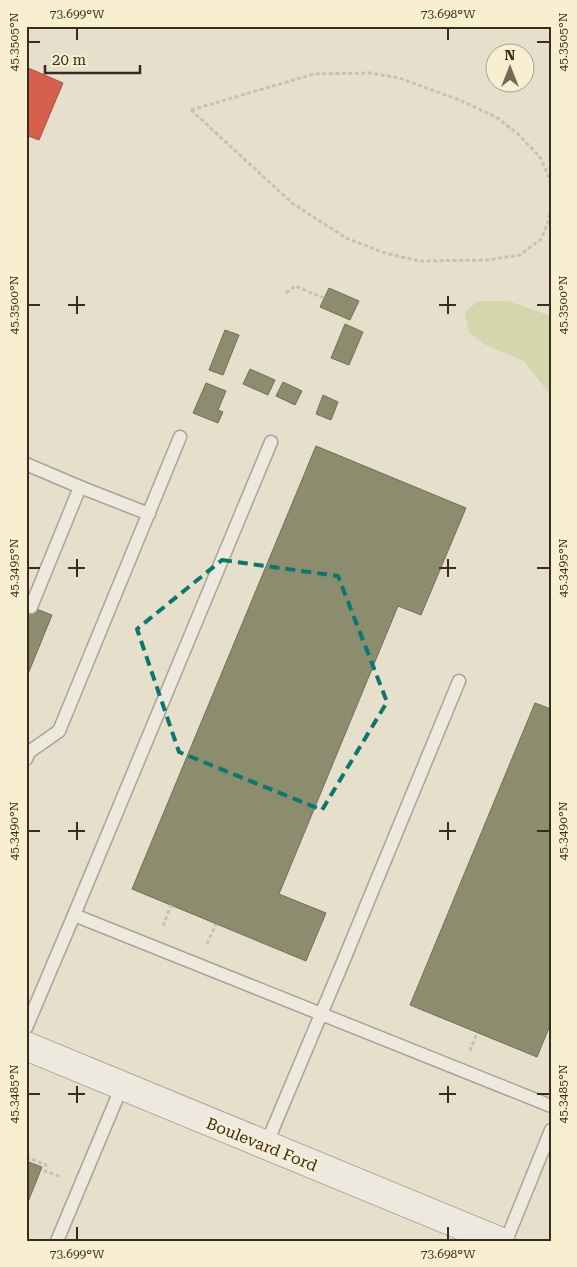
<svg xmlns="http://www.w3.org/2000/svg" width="577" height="1267" viewBox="0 0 577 1267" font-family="'Roboto Serif',serif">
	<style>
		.green { fill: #d4d7ac }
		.shops { fill: #d6604d; stroke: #a7503e }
		.industry { fill: #8c8c6e; stroke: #736f55 }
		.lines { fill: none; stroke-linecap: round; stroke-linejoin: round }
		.service-casing { stroke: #aba395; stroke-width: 15 }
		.tertiary-casing { stroke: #aba395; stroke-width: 30 }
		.path { stroke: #c6c0b5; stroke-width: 3; stroke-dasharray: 4 2.5; stroke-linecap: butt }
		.service { stroke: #ede9de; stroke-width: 12 }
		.tertiary { stroke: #ede9de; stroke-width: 28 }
		.marked { fill: none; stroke: #0f766e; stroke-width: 4; stroke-dasharray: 10 6; stroke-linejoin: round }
		.ticks { fill: none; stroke: #3a2c1c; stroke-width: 2 }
		.labels { text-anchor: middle; stroke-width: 5; stroke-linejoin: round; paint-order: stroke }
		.street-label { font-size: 16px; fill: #3a2c1c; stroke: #f8eed0 }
		.neatline { fill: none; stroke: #3a2c1c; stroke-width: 2 }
		.ticks-label { font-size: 12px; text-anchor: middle; fill: #3a2c1c }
	</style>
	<rect width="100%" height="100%" fill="#e6dfcb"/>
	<path class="green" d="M478,301H508L551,316V396L524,361L484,344L469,332L465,312Z"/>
	<path class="shops" d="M26,67L63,83L39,140L26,135Z"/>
	<g class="industry">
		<path d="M329,288L359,301L350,320L320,307Z"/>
		<path d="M345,324L363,332L349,365L331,358Z"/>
		<path d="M225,330L239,335L223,375L209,370Z"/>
		<path d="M250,369L275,380L268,395L243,384Z"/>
		<path d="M283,382L302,391L295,405L276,396Z"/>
		<path d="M206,383L226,391L218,410L223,412L218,423L193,413Z"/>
		<path d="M323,395L338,402L331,420L316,414Z"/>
		<path d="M316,446L466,508L421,615L398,606L279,894L326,913L306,961L132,889Z"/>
		<path d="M26,605L52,615L26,679Z"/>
		<path d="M535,703L551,709V1023L537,1057L410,1005Z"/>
		<path d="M26,1161L42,1167L26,1207Z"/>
	</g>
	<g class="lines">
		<g class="service-casing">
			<g id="service">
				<path d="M26,464L80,487"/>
				<path d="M31,607L80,487L149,514"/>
				<path d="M26,759L29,752L59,731L180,437"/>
				<path d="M74,915L271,442"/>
				<path d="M26,1028L74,915L551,1106"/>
				<path d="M266,1145L343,962L459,681"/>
				<path d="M57,1241L122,1086"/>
				<path d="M506,1241L551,1130"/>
			</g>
		</g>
		<g class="tertiary-casing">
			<path id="tertiary" d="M26,1046L499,1241"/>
		</g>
		<g class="path">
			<path d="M191,110L292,203L346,238L385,253L419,261L488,260L520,255L541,239L548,223L551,208"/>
			<path d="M191,110L314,74L370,73L399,78L457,99L496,117L518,134L540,157L549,177L551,188"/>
			<path d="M286,293L295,286L324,298"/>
			<path d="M163,926L171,905"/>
			<path d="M207,944L216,924"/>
			<path d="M470,1051L477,1033"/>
			<path d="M26,1157L46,1165L45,1171L61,1177"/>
		</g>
		<use href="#service" class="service"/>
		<use href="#tertiary" class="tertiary"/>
	</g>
	<path class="marked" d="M222,560L338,576L387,702L322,810L179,752L137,629Z"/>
	<path class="ticks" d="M77,28V40M448,28V40M28,42H40M537,42H550M77,296V314M448,296V314M28,305H40M68,305H85M439,305H456M537,305H550M77,559V577M448,559V577M28,568H40M68,568H85M439,568H456M537,568H550M77,822V840M448,822V840M28,831H40M68,831H85M439,831H456M537,831H550M77,1086V1103M448,1086V1103M28,1094H40M68,1094H85M439,1094H456M537,1094H550M77,1227V1240M448,1227V1240"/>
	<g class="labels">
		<g class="street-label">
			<text transform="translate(262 1144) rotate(22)" y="6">Boulevard Ford</text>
		</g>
	</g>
	<rect width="577" height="1267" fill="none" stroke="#f8eed0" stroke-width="55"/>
	<g transform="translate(510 68)"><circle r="24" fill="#f8eed0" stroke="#aca088"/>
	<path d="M0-4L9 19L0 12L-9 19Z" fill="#766b59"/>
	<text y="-8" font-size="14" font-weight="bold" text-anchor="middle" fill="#3a2c1c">N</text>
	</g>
	<path d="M45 65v8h95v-8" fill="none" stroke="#3a2c1c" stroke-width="2.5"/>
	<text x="52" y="65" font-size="15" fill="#3a2c1c" stroke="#f8eed0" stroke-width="4" paint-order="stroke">20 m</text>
	<rect x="28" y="28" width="522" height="1212" class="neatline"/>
	<g class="ticks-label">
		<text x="77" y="18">73.699°W</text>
		<text x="448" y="18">73.698°W</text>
		<text transform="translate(14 42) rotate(-90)" y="4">45.3505°N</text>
		<text transform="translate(563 42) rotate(-90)" y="4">45.3505°N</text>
		<text transform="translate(14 305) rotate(-90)" y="4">45.3500°N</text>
		<text transform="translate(563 305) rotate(-90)" y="4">45.3500°N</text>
		<text transform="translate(14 568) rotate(-90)" y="4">45.3495°N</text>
		<text transform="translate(563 568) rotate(-90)" y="4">45.3495°N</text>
		<text transform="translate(14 831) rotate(-90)" y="4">45.3490°N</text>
		<text transform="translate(563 831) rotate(-90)" y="4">45.3490°N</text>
		<text transform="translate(14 1094) rotate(-90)" y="4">45.3485°N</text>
		<text transform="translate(563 1094) rotate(-90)" y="4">45.3485°N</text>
		<text x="77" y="1258">73.699°W</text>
		<text x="448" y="1258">73.698°W</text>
	</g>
</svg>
